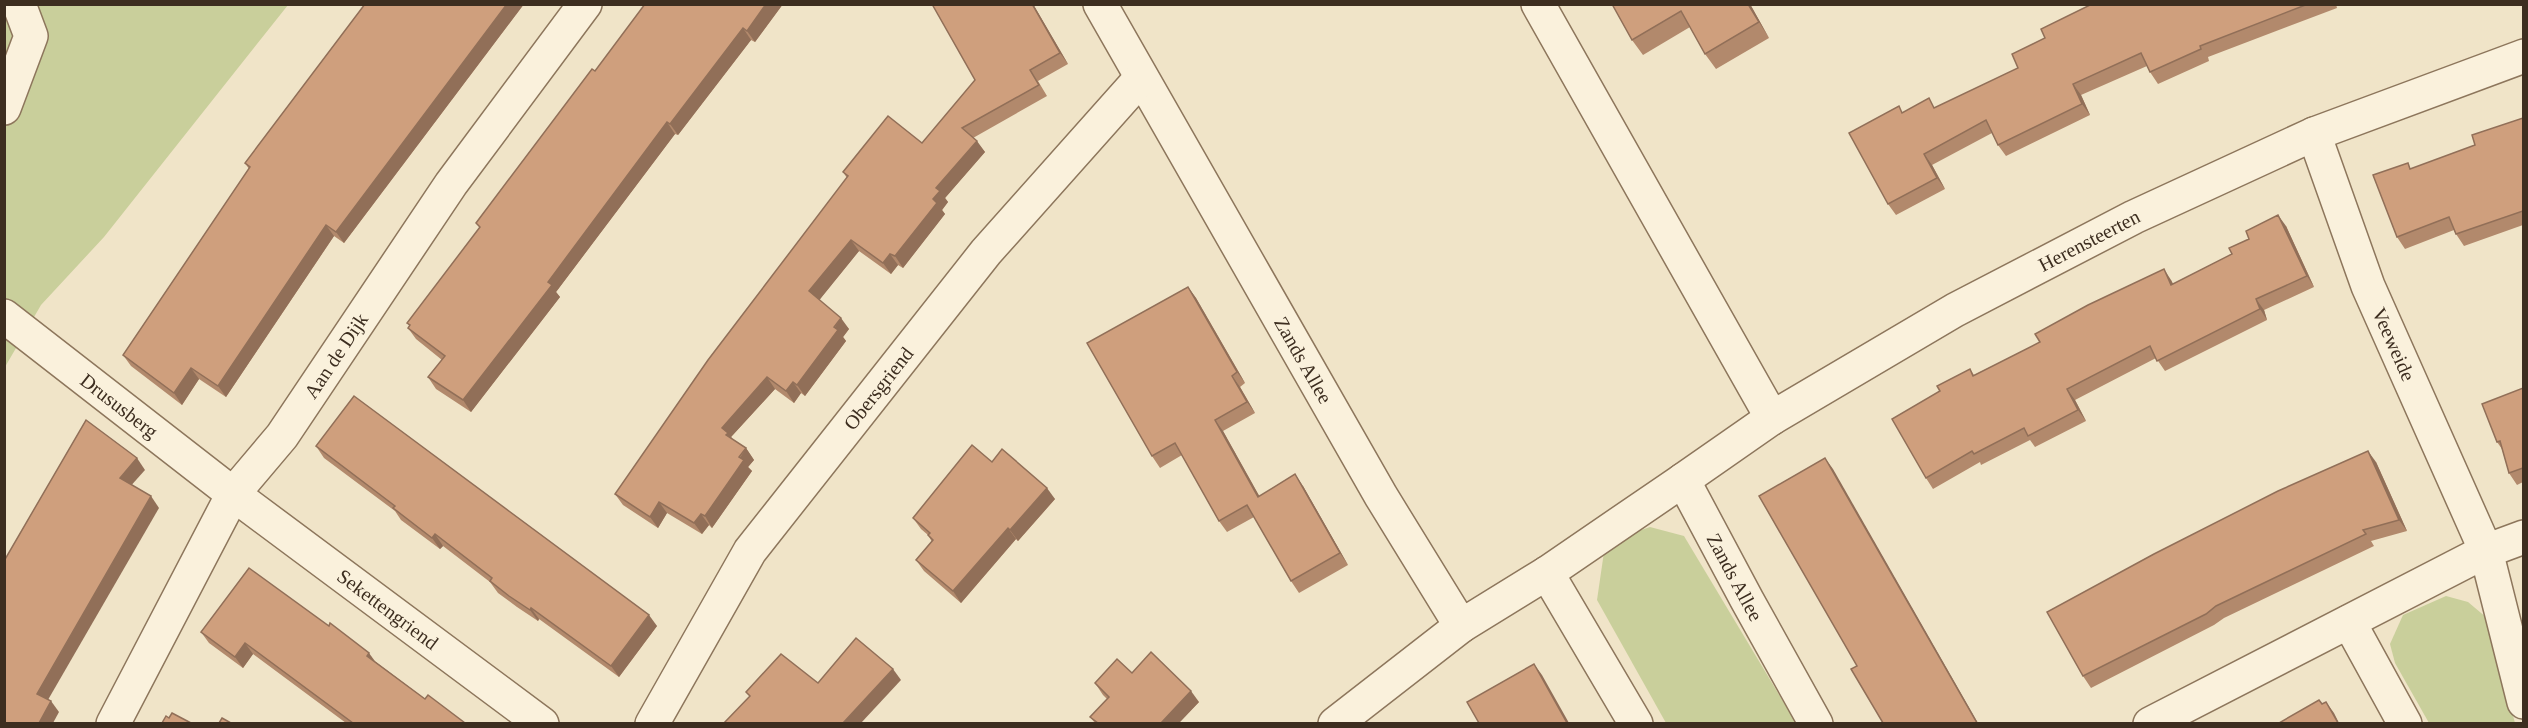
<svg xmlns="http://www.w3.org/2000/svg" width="2528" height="728" viewBox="0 0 2528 728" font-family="Georgia,serif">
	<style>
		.green { fill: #c9cf9b }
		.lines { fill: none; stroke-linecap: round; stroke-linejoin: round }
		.minor-casing { stroke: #8d765c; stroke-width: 36 }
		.minor { stroke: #faf1dc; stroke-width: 33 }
		.wall { fill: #b2896c }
		.shaded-wall { fill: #916f58 }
		.building { fill: #cf9f7d; stroke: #916f58; stroke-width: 1.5 }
		.labels { text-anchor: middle; stroke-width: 4.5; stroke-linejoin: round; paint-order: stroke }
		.street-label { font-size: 20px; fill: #3d2e20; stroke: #f7eed8 }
	</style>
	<rect width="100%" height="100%" fill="#f0e4c8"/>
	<g class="green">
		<path d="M5,5H288L104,237L41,305L5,367Z"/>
		<path d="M1650,527L1684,536L1796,723H1666L1597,600L1604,552L1621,537Z"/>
		<path d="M2446,596L2468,602L2487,618L2515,723H2429L2395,663L2390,644L2403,615Z"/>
	</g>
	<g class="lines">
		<g class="minor-casing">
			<g id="minor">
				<path id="s1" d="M1100,4L1381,496L1461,626L1547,573L1683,480L1747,600L1816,724"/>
				<path d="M1538,4L1772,418"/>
				<path d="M4,108L31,36L19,4"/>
				<path id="s2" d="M2314,134L2368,286L2486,551L2524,702"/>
				<path id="s3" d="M4,316L233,494L542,724"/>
				<path id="s4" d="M1683,480L1772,418L1955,310L2134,217L2314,134L2524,56"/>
				<path d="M1547,573L1636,724"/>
				<path d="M2349,622L2405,724"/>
				<path id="s5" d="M113,724L233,494L282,436L451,184L585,4"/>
				<path id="s6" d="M652,724L750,551L986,252L1141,78"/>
				<path d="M1335,724L1461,626"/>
				<path d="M2150,724L2486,551L2524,537"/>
			</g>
		</g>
		<use href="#minor" class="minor"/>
	</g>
	<g class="wall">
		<path d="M365,4H524L344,243L334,236L226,397L199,379L182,405L131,366L123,355L249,169L245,163Z"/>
		<path d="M783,4L755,42L751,40L678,135L675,134L556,292L560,297L471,412L436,389L428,377L442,360L416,339L408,328L410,326L407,323L480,228L476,223L595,71Z"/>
		<path d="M1033,4L1068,64L1038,81L1047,96L973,138L985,152L945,198L948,202L942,210L945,214L903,268L898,265L891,274L859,251L819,300L849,329L843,337L846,341L805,396L801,393L794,403L775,389L731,437L733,440L746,448L754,460L748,467L752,471L712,528L709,525L702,534L667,513L658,528L623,505L615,494L847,178L843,172L922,143L975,80Z"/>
		<path d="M1612,4H1750L1769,38L1716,69L1705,54L1690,27L1643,55L1632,40Z"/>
		<path d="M2092,4H2336L2337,8L2208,57L2209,61L2158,84L2150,72L2147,66L2081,95L2090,115L2006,156L1998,145L1992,133L1932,165L1945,189L1896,215L1888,204L1903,112L1935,108L2018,68L2045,38Z"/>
		<path d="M2523,118V225L2464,246L2456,234L2454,230L2405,249L2397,237L2412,169L2475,145Z"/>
		<path d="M2286,226L2314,287L2264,310L2267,320L2165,371L2156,358L2075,400L2086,421L2035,447L2030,440L1981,465L1980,462L1933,489L1926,478L1940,391L1970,369L1974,375L2171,280L2173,284Z"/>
		<path d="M1188,287L1196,298L1245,383L1240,387L1255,413L1223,431L1259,496L1303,486L1348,565L1299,593L1291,581L1254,517L1227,532L1219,521L1182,455L1160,468L1152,456Z"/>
		<path d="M2523,388V482L2517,485L2509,473L2502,449L2497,442Z"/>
		<path d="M316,446L657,626L619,677L539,619L538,621L517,607L498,593L490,582L443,546L440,549L401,520L395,511L324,458Z"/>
		<path d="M992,462L1055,499L1018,541L1016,539L961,603L924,571L916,560L932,542L928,535L921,529L913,518Z"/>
		<path d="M2376,462L2407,531L2371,541L2374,546L2224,618L2214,625L2091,688L2083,676Z"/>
		<path d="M201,632L376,662L425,699L465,723H346L253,654L243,668L209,643Z"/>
		<path d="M1132,673L1199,702L1179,723H1095L1090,717L1107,699L1103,695L1095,683Z"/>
	</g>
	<g class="shaded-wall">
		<path d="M507,4H524L344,243L336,232Z"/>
		<path d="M766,4H783L755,42L747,31Z"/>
		<path d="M1032,4H1033L1068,64L1060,53Z"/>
		<path d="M1748,4H1750L1769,38L1759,22Z"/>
		<path d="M743,28L751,40L678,135L670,124Z"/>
		<path d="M2073,84L2081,95L2090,115L2082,104Z"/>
		<path d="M667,122L675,134L556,292L560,297L471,412L463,400L548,282Z"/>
		<path d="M977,141L985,152L945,198L948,202L942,210L945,214L903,268L895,256L933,199L936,188Z"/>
		<path d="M1924,154L1932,165L1945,189L1937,178Z"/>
		<path d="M2278,215L2286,226L2314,287L2307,276Z"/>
		<path d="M326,225L334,236L226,397L218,386Z"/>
		<path d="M851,240L859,251L817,303L809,291Z"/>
		<path d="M890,254L898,265L891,274L883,263Z"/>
		<path d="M2164,269L2171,280L2179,296L2171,285Z"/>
		<path d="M1188,287L1196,298L1245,383L1237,372Z"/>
		<path d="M2256,299L2264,310L2267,320L2260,309Z"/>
		<path d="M841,318L849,329L843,337L846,341L805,396L797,385Z"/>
		<path d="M191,368L199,379L182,405L174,393Z"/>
		<path d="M1232,376L1240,387L1255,413L1247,402Z"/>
		<path d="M767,377L775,389L731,437L736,444L734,446L722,428Z"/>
		<path d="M793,382L801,393L794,403L786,391Z"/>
		<path d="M2067,389L2075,400L2086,421L2078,410Z"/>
		<path d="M1215,420L1223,431L1266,508L1258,497Z"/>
		<path d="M746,448L754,460L748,467L752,471L712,528L705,516Z"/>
		<path d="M2368,451L2376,462L2407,531L2399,520Z"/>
		<path d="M137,458L145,470L128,489L120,478Z"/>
		<path d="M1825,458L1833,469L1978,723H1977Z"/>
		<path d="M1295,474L1303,486L1348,565L1340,553Z"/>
		<path d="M1047,488L1055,499L1018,541L1010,530Z"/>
		<path d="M151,496L159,508L45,705L37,694Z"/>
		<path d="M659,502L667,513L658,528L650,517Z"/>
		<path d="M701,514L709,525L702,534L694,523Z"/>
		<path d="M1008,528L1016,539L961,603L953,591Z"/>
		<path d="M435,534L443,546L440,549L432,538Z"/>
		<path d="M531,608L539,619L538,621L530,610Z"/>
		<path d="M649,615L657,626L619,677L611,666Z"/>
		<path d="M245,643L253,654L243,668L235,657Z"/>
		<path d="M369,653L377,664L367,656Z"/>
		<path d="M1534,664L1542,675L1569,723H1567Z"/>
		<path d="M893,669L901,680L861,723H843Z"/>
		<path d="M1191,691L1199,702L1179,723H1161Z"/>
		<path d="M51,701L59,712L53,723H39Z"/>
		<path d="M2326,702L2334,713L2339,723H2338Z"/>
	</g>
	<g class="building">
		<path d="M365,4H507L336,232L326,225L218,386L191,368L174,393L123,355L250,167L245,163Z"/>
		<path d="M645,4H766L747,31L743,28L670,124L667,122L548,282L552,285L463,400L428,377L445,356L408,328L410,325L407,323L480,227L476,223L592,69L595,71Z"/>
		<path d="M932,4H1032L1060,53L1030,70L1039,85L962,128L977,141L936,188L940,191L933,199L937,203L895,256L890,254L883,263L851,240L809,291L841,318L834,327L838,330L797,385L793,382L786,391L767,377L722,428L728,433L726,435L746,448L739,457L744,460L705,516L701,514L694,523L659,502L650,517L615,494L708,360L848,176L843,172L888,116L922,143L975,80Z"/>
		<path d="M1612,4H1748L1759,22L1705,54L1681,11L1632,40Z"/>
		<path d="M2092,4H2308L2200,46L2201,49L2150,72L2141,53L2073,84L2082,104L1998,145L1986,120L1924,154L1937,178L1888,204L1849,133L1899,106L1902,113L1929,98L1934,108L2018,68L2012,54L2045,38L2041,29Z"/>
		<path d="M2523,118V211L2456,234L2449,217L2397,237L2373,175L2408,163L2410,169L2475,145L2472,135Z"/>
		<path d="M2278,215L2307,276L2256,299L2260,309L2157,361L2150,346L2067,389L2078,410L2028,436L2024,428L1974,454L1972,451L1926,478L1892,419L1940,391L1937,386L1970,369L1973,376L2040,342L2035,334L2088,305L2164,269L2171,285L2232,254L2229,248L2249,239L2246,231Z"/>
		<path d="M1188,287L1237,372L1232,376L1247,402L1215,420L1258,497L1295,474L1340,553L1291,581L1247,505L1219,521L1175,443L1152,456L1087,343Z"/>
		<path d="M2523,388V468L2509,473L2500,441L2497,442L2482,404Z"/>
		<path d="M354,396L649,615L611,666L531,608L530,610L509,596L490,581L492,578L435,534L432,538L393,508L395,506L316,446Z"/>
		<path d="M86,420L137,458L120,478L151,496L37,694L51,701L39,723H4V561Z"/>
		<path d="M972,445L992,462L1002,449L1047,488L1010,530L1008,528L953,591L916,560L933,540L928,535L930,533L913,518Z"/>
		<path d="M2368,451L2399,520L2363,530L2366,534L2216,606L2206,614L2083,676L2047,612L2154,554L2278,491Z"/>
		<path d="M1825,458L1977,723H1883L1851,669L1857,666L1759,496Z"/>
		<path d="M249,568L329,626L330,623L369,653L367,656L425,699L428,695L465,723H353L245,643L235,657L201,632Z"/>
		<path d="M856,638L893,669L843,723H724L750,696L746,692L781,654L818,683Z"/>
		<path d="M1151,652L1191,691L1161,723H1098L1090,717L1109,697L1095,683L1117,659L1132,673Z"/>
		<path d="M1534,664L1567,723H1479L1467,702Z"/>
		<path d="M2319,700L2322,704L2326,702L2338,723H2279Z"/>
		<path d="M172,713L191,723H162L166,716L169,718Z"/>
		<path d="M222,718L231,723H219Z"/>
	</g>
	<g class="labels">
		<g class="street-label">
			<text dy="7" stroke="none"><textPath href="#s4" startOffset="472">Herensteerten</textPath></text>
			<text dy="7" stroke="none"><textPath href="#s2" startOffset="225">Veeweide</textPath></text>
			<text dy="7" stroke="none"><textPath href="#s5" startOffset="432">Aan de Dijk</textPath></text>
			<text dy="7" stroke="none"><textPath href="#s1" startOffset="410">Zands Allee</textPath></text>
			<text dy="7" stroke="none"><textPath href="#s6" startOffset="406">Obersgriend</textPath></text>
			<text dy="7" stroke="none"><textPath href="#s3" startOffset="146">Drususberg</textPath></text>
			<text dy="7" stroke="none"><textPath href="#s1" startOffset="1095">Zands Allee</textPath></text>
			<text dy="7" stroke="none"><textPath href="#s3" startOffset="483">Sekettengriend</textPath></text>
		</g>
	</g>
	<rect width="2528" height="728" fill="none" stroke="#3d2e20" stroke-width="12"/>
</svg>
